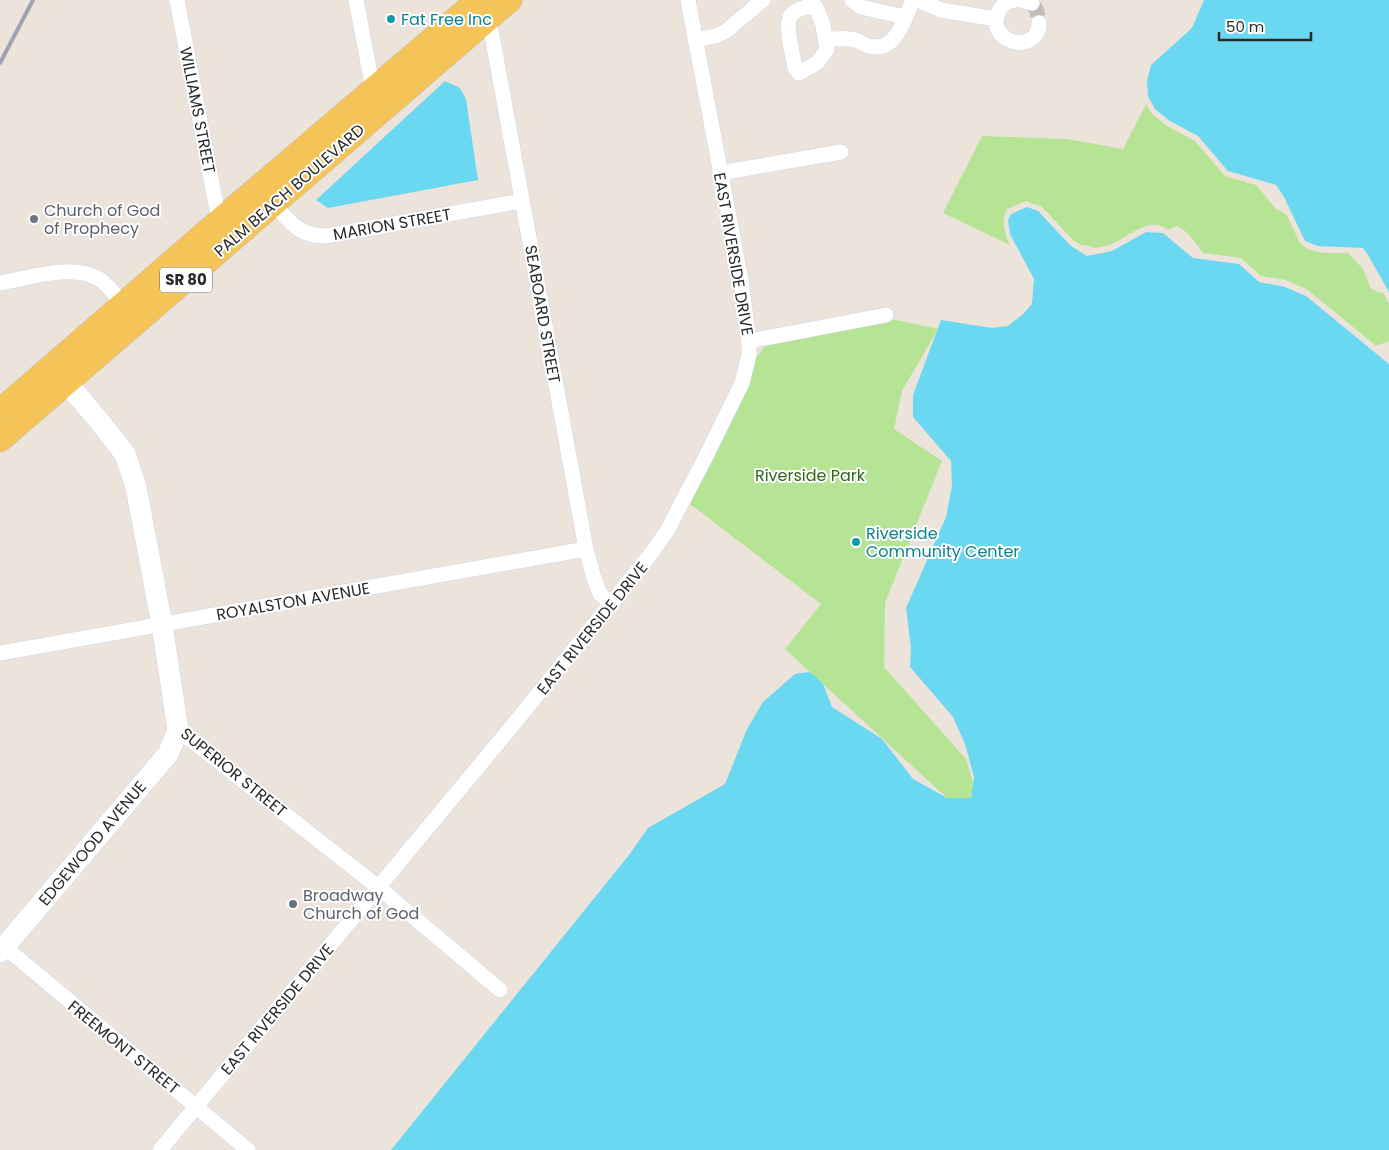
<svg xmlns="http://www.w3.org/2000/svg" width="1389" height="1150" viewBox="0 0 1389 1150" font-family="Poppins,sans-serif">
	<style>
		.green { fill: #b6e495 }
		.water { fill: #6bd8f1 }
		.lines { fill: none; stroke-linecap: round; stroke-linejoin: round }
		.street-tunnel { stroke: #c5beb7; stroke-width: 15; stroke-dasharray: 15 8; stroke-linecap: butt }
		.street-casing { stroke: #d0d5e3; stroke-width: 16 }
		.secondary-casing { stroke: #d0d5e3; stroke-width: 22 }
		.primary-casing { stroke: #c3c3c3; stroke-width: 25 }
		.street { stroke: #fff; stroke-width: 15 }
		.secondary { stroke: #fff; stroke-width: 21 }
		.primary { stroke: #f4c458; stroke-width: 24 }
		.rail { stroke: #9da2b4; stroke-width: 4 }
		.culture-dot { fill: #0f9aa8; stroke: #fff; stroke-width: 2 }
		.worship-dot { fill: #6b7280; stroke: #fff; stroke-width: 2 }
		.labels { text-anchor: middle; stroke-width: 4; stroke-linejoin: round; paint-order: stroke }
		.shield { fill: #fff; stroke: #696969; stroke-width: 1 }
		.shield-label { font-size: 15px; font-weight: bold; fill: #292929 }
		.culture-label { font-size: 16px; fill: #0d838f; stroke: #fff; text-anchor: start }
		.street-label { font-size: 16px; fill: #292929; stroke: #fff }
		.worship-label { font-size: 16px; fill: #5b616d; stroke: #fff; text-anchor: start }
		.park-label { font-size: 16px; fill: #2f6818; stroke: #fff }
	</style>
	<rect width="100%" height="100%" fill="#ece3db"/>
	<g class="green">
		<path d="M1146,104L1152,114L1167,126L1195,141L1225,176L1256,185L1276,209L1286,214L1300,243C1312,255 1332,253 1348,253L1363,269L1371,289L1384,294L1389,304V341L1376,346L1308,290L1286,280L1261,276L1241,258L1203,253C1195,242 1189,232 1177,226L1168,230C1149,214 1127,239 1109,245C1104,247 1098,247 1093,248L1090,246L1081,245L1074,241L1042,207L1026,201L1007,209C1001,222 1004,232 1010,245L943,213L982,136L1067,139L1123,149Z"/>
		<path d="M887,318L938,329L902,391L894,429L942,461L885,603L884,667L966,759L973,782L971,798H947L785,649L821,604L690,504L748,386L755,360L765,345Z"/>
	</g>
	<g class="water">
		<path d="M1204,0H1389V292L1368,255L1363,248L1318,246L1305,241L1283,195L1276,185L1228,171L1198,136L1170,121L1155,109L1148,96L1147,81L1151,65L1192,28Z"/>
		<path d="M445,81L460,88L466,99L478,180L328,208L316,200Z"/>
		<path d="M1027,207L1038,211L1071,246L1087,256L1112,251L1146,232L1163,233L1193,258L1239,264L1259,282L1285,287L1306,296L1389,364V1150H391L629,855L648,828L725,784L747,729L763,702L795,674L809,672L814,675L823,684L832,707L882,739L913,779L947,798H971L974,777L965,744L953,717L910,667L911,648L906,608L946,517L952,486L951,461L913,417V395L941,320L992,328L1008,326L1023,314L1032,304L1034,279L1010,234L1008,220L1011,214Z"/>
	</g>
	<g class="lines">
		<path class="street-tunnel" d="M1032,3L1037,11L1039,23"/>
		<g class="street-casing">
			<g id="street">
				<path d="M177,0L219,221"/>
				<path d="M356,0L373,89"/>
				<path d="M852,0L861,7L905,17"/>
				<path d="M918,0L941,10L996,19"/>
				<path d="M1015,0C1008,1 1002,5 999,11C983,42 1038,57 1039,23"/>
				<path d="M1022,0L1032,3"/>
				<path d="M806,7H816L823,25L827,50L817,63L799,73L795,68C793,56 784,24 791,15C795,10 800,9 806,7Z"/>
				<path d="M489,19L586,549L594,578L600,594L611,603"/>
				<path d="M695,40L716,36L726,31L763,0"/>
				<path d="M826,40C837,39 848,37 858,41C862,43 865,45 869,46C896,53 904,20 913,0"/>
				<path d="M720,173L841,152"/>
				<path d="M273,203C291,223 298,236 326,236L522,201"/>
				<path d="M0,283C30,278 72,263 99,279C109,285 116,296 123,305"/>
				<path d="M749,341L886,315"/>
				<path d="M0,653L586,549"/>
				<path d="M178,730L378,887L500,990"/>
				<path d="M0,943L248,1150"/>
				<path d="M160,1150L513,725L650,555L667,531L704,460L742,383L749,355V341L741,280L688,0"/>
			</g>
		</g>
		<g class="secondary-casing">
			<path id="secondary" d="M0,952L168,754L178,730L162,625L136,487L125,454L100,422L55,369"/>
		</g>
		<g class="primary-casing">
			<g id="primary">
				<path d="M0,411L219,221L478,0"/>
				<path d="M0,440L510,0"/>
			</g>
		</g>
		<use href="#street" class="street"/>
		<use href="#secondary" class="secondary"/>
		<use href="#primary" class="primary"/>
		<path class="rail" d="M0,63L33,0"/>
	</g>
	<g class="culture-dot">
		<circle cx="391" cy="19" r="5"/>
		<circle cx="856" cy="542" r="5"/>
	</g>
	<g class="worship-dot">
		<circle cx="34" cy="219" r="5"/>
		<circle cx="293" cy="904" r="5"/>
	</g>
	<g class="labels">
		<rect class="shield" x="160" y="267.5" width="52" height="25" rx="4"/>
		<g class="shield-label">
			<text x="186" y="285">SR 80</text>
		</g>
		<g class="culture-label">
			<text x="401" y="25">Fat Free Inc</text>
			<text x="866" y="539">Riverside<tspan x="866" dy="18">Community Center</tspan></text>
		</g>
		<g class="street-label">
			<text transform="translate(198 110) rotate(79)" y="6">WILLIAMS STREET</text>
			<text transform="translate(289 190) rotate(-41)" y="6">PALM BEACH BOULEVARD</text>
			<text transform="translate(392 224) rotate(-10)" y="6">MARION STREET</text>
			<text transform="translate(734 254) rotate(80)" y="6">EAST RIVERSIDE DRIVE</text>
			<text transform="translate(543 314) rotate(80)" y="6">SEABOARD STREET</text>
			<text transform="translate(293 601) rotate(-10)" y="6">ROYALSTON AVENUE</text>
			<text transform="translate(592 628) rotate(-51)" y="6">EAST RIVERSIDE DRIVE</text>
			<text transform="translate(234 772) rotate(39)" y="6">SUPERIOR STREET</text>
			<text transform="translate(92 843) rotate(-50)" y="6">EDGEWOOD AVENUE</text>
			<text transform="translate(277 1009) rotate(-50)" y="6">EAST RIVERSIDE DRIVE</text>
			<text transform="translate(124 1047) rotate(39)" y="6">FREEMONT STREET</text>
		</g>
		<g class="worship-label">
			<text x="44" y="216">Church of God<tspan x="44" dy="18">of Prophecy</tspan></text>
			<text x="303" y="901">Broadway<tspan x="303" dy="18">Church of God</tspan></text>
		</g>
		<g class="park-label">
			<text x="810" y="481">Riverside Park</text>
		</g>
	</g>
	<path d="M1219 32v8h92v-8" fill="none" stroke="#292929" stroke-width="2.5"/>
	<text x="1226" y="32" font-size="15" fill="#292929" stroke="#ffffff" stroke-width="4" paint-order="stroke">50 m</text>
</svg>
